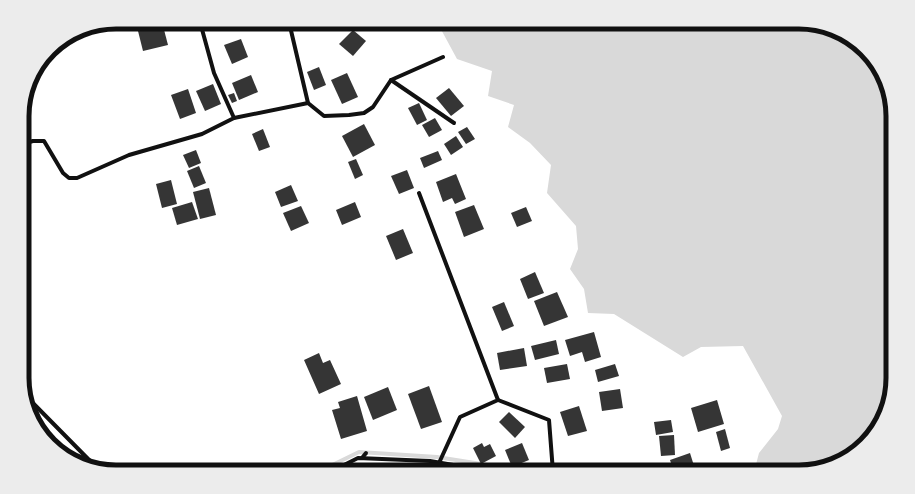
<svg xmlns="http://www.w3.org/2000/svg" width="915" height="494" viewBox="0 0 915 494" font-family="Cabin,sans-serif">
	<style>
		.water { fill: #d9d9d9 }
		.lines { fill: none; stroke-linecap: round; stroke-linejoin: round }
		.stream { stroke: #d9d9d9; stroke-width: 4 }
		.building { fill: #353535 }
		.minor { stroke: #111; stroke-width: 4 }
		.rim { fill: none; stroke: #111; stroke-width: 5 }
	</style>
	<rect width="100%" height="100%" fill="#fff"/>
	<path class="water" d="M437,22H799L841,32L877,64L892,104L893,378L883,420L851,456L805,472H754L759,453L778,429L782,416L743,346L701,347L683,357L614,314L588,313L584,289L570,269L578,249L576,226L547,193L551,165L530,143L508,127L514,105L488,96L492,71L457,59Z"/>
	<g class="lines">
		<g class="stream">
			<path d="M40,431L44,437"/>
			<path d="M318,472L359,452L437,457L531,472"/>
		</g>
	</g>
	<g class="building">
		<path d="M158,22H162L168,45L143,51L137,27Z"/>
		<path d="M353,30L366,41L353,56L339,44Z"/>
		<path d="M241,39L248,57L232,64L224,45Z"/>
		<path d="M319,67L326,85L314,90L307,72Z"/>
		<path d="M347,73L358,97L342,104L331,80Z"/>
		<path d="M251,75L258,92L239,100L232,83Z"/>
		<path d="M213,84L221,104L205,111L196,91Z"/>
		<path d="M449,88L464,106L451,116L436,98Z"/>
		<path d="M188,89L196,113L180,119L171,95Z"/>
		<path d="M234,93L237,101L232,103L228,95Z"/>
		<path d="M419,103L427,120L417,125L408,108Z"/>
		<path d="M435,118L442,130L429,137L422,125Z"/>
		<path d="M364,124L375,145L353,157L342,136Z"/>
		<path d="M467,127L475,139L466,144L458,132Z"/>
		<path d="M263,129L270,147L259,151L252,134Z"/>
		<path d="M456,136L463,147L451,155L444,144Z"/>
		<path d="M196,150L201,163L189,168L183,155Z"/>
		<path d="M438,151L442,160L424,168L420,158Z"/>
		<path d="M356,159L363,175L355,179L348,162Z"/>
		<path d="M199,166L206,183L194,188L187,171Z"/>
		<path d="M407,170L414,188L399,194L391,176Z"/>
		<path d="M456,174L466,199L455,204L452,198L443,202L436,182Z"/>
		<path d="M171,180L177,204L162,208L156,184Z"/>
		<path d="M291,185L298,201L281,207L275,192Z"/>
		<path d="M209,188L216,215L200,219L193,192Z"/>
		<path d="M192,202L198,219L177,225L172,208Z"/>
		<path d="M355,202L361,217L342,225L336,210Z"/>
		<path d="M474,205L484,229L464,237L455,212Z"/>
		<path d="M301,206L309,223L291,231L283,213Z"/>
		<path d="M526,207L532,221L517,227L511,213Z"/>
		<path d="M403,229L413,253L396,260L386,236Z"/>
		<path d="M535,272L544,293L528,299L520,279Z"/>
		<path d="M557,292L568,317L544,326L534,301Z"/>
		<path d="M504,302L514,326L502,331L492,307Z"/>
		<path d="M594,332L601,357L585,362L582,352L570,356L565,340Z"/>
		<path d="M556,340L559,354L535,360L531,346Z"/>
		<path d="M524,348L527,366L500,370L497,353Z"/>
		<path d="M319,353L323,363L330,360L341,384L319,394L304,360Z"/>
		<path d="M567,364L570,379L547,383L544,368Z"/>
		<path d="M615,364L619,376L598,382L595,370Z"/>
		<path d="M429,386L442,422L421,429L408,394Z"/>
		<path d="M388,387L397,410L373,420L364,397Z"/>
		<path d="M620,389L623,408L602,411L599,392Z"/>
		<path d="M357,396L367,431L341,439L332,410L340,408L338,402Z"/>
		<path d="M717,400L724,424L698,432L691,408Z"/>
		<path d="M579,406L587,431L568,436L560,412Z"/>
		<path d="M509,412L525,427L515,438L499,422Z"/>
		<path d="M671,420L673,432L656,435L654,422Z"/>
		<path d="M725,429L730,448L721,451L716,432Z"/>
		<path d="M674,435L675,455L661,456L659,436Z"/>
		<path d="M482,443L484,447L490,444L496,456L481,464L473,448Z"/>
		<path d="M522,443L529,460L512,467L505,450Z"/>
		<path d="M690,453L696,472H674L670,460Z"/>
	</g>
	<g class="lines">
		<g class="minor">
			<path d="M289,22L308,103"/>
			<path d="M391,80L454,123"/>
			<path d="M234,118L308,103L324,116L349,115L364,113L373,107L391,80L443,57"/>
			<path d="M22,144L33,141H44L63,173L69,178H77L129,155L202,134L234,118L214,73L200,22"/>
			<path d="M419,193L498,400L460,417L439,463"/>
			<path d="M25,395L97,468"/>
			<path d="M498,400L549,420L553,472"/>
			<path d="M362,458L366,453"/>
			<path d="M330,472L358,458L430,461L494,472"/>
		</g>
	</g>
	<path d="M0 0H915V494H0ZM116 29H799A87 87 0 0 1 886 116V378A87 87 0 0 1 799 465H116A87 87 0 0 1 29 378V116A87 87 0 0 1 116 29Z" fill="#ececec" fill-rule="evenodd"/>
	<path class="rim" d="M116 29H799A87 87 0 0 1 886 116V378A87 87 0 0 1 799 465H116A87 87 0 0 1 29 378V116A87 87 0 0 1 116 29Z"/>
</svg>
